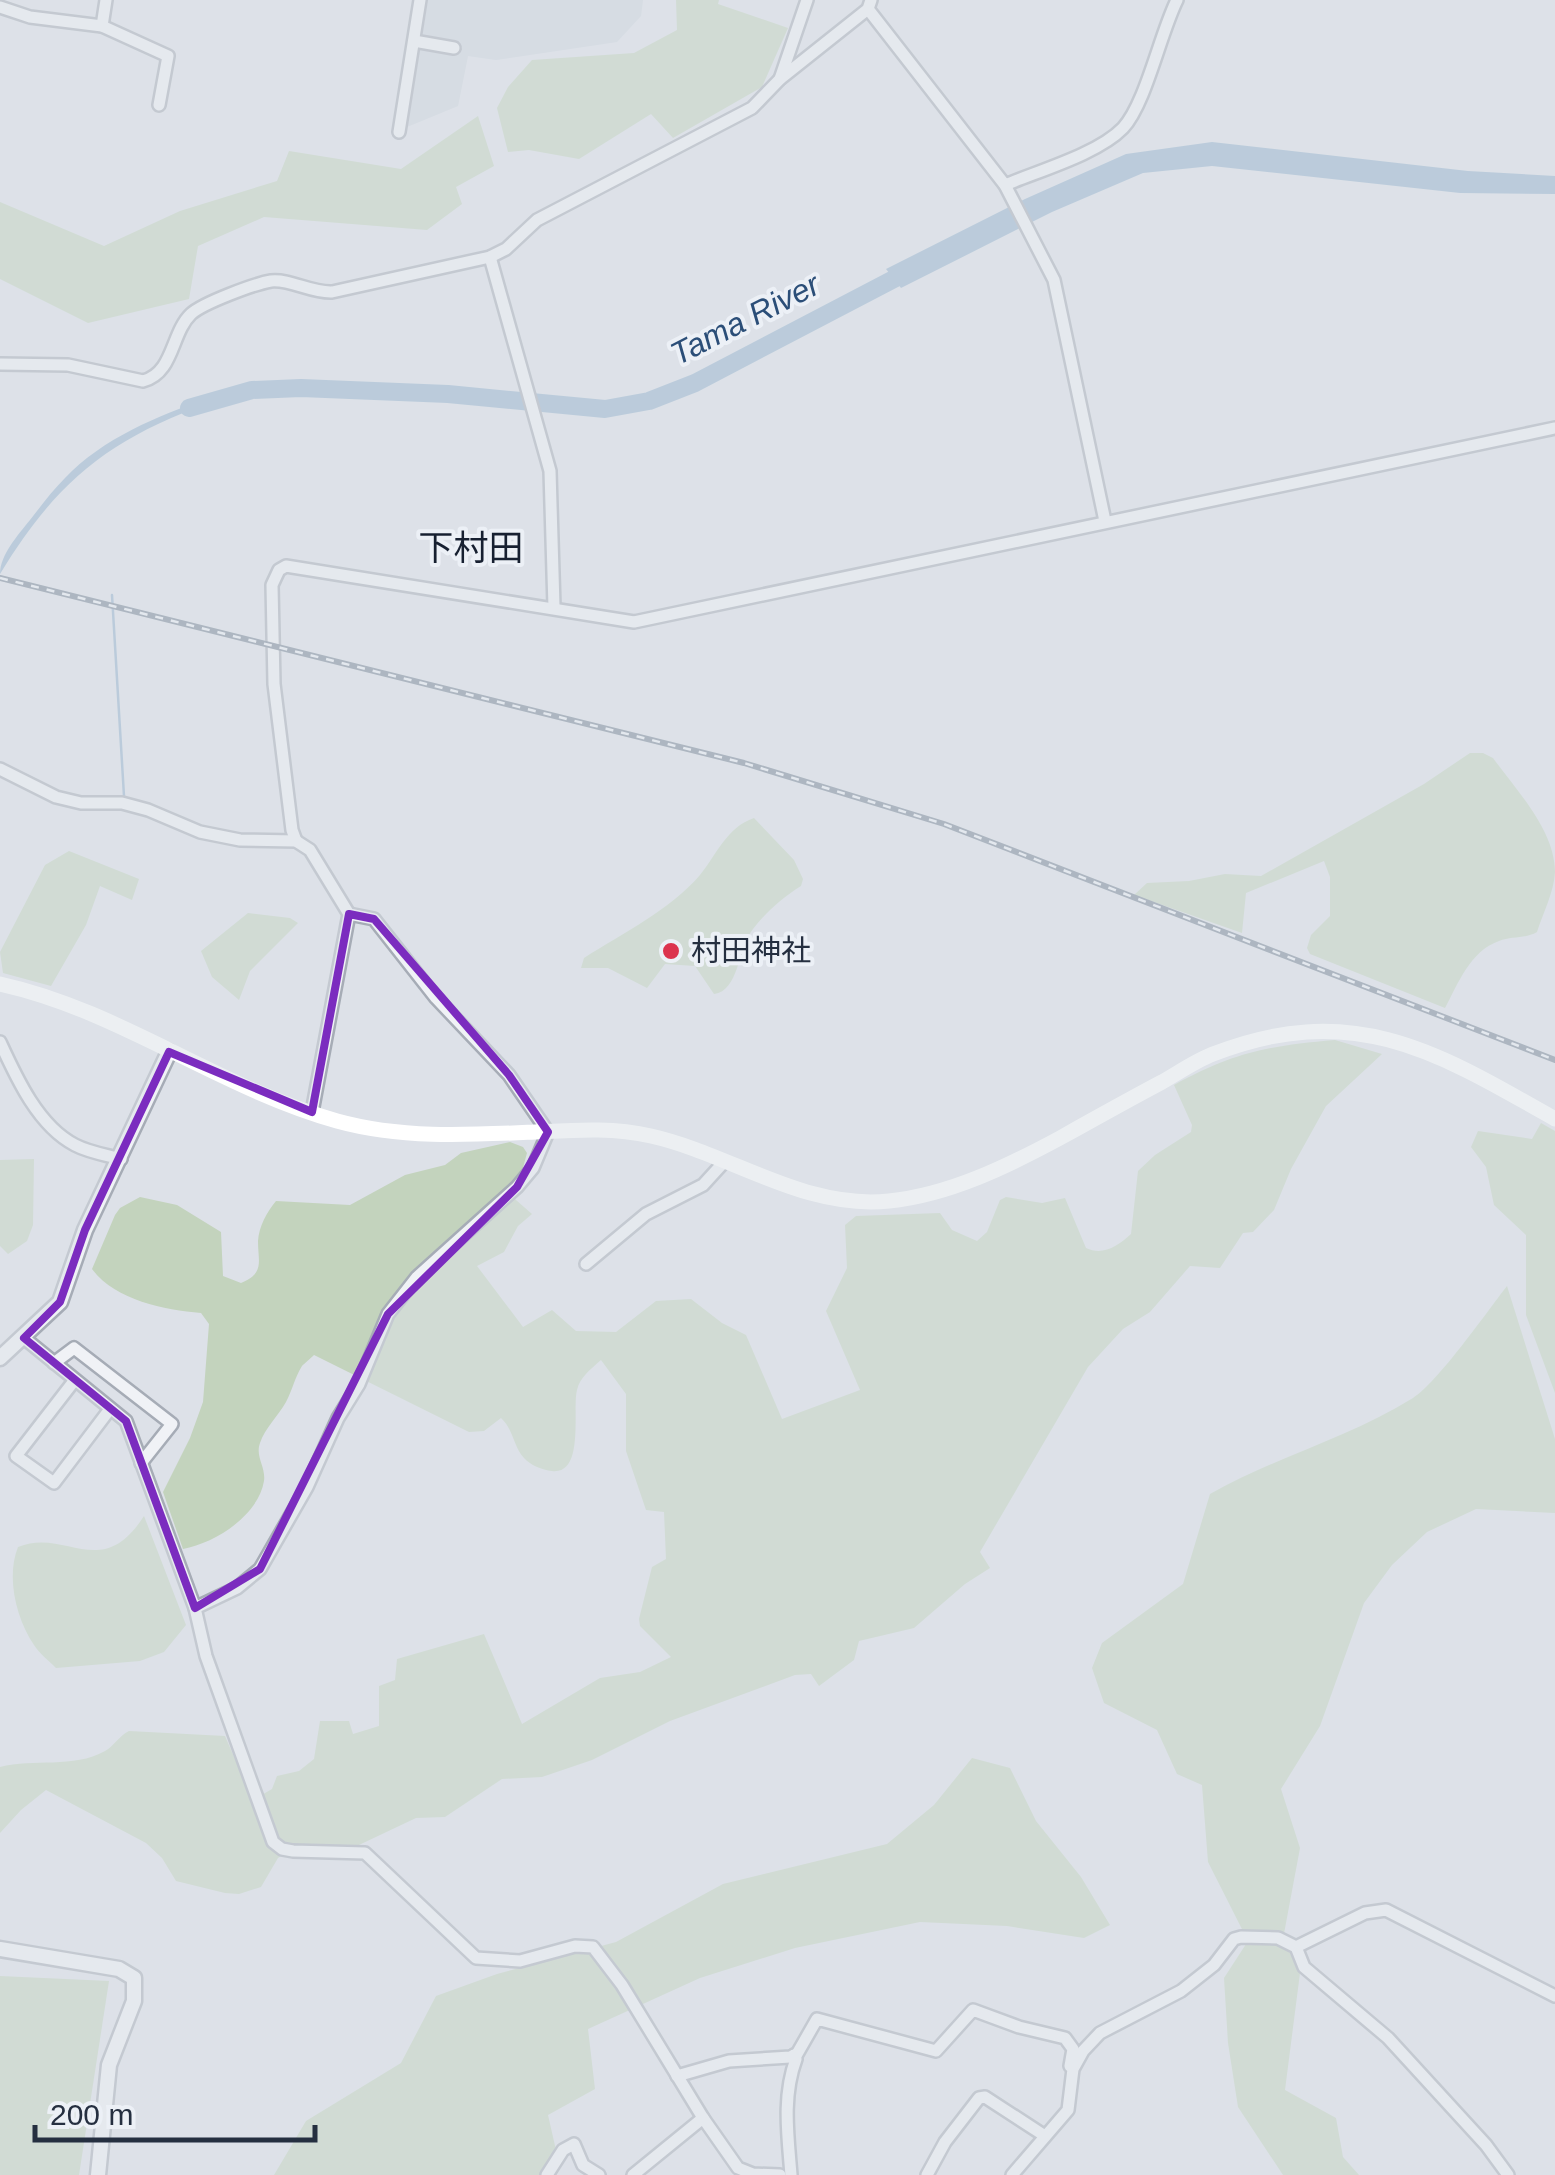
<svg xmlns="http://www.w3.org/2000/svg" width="1555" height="2175" viewBox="0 0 1555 2175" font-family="Arial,'Noto Sans JP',sans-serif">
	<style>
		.built { fill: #ced4de }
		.green { fill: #c3d3bd }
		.water { fill: #93b0cd }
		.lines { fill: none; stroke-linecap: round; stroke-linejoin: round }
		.stream { stroke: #93b0cd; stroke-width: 2.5 }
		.river { stroke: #93b0cd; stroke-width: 18 }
		.minor-casing { stroke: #a6acb6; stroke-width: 16 }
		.tertiary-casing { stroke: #a6acb6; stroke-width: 19 }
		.minor { stroke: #f0f2f6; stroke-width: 11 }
		.tertiary { stroke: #f0f2f6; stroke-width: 14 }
		.secondary { stroke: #fff; stroke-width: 15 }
		.rail-casing { stroke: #748193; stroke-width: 6 }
		.rail { stroke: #ecf0f6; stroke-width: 2.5; stroke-dasharray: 8; stroke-linecap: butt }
		.marked { fill: none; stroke: #7b2cbf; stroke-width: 8; stroke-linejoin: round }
		.poi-dot { fill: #dc334e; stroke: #ecf0f6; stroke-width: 4 }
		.labels { text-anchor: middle; stroke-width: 8; stroke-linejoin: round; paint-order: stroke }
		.poi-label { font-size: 30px; fill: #252f40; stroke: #ecf0f6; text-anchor: start }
		.water-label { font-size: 32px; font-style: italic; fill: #2b4e78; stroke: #ecf0f6 }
		.quarter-label { font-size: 35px; fill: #172031; stroke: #ecf0f6 }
	</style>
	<rect width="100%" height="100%" fill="#dde1e8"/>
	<path class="built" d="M428,0H643L641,16L617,42L496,60L468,56L458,106L407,127Z"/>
	<g class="green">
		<path d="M676,0H719L718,4L788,28L762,87L673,138L651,114L579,159L529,150L508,152L497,108L508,87L532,60L634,53L677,30Z"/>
		<path d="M478,116L494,166L456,187L462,204L427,230L264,217L198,246L189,299L88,323L0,279V202L104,246L180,211L277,181L289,151L401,169Z"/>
		<path d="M1470,753H1483L1493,758C1516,790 1555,830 1555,872C1554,892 1543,913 1537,932C1525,939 1512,936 1499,941C1470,951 1458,984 1445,1008L1310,954L1307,948L1311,935L1330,916V877L1324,861L1246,893L1242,933L1134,895L1147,883L1189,881L1225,874L1261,876L1424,784Z"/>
		<path d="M754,818L794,860L803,879L801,886C783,897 765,913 753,929C738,948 739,991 714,994L695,966L665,964L647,988L608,968H581L584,958C623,933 670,910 700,875C717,854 727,827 754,818Z"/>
		<path d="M69,851L139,879L132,900L100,886L86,925L51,986L3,973L0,952L45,865Z"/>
		<path d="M248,913L290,918L298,923L250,971L239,1000L212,977L201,951Z"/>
		<path d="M1335,1040L1382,1054L1326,1106L1291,1169L1274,1210L1253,1232L1243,1233L1220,1268L1190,1266L1150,1312L1123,1329L1088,1367L980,1552L990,1568L965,1584L914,1628L859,1641L854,1660L819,1686L811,1674L795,1675L670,1721L592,1760L542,1777L502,1779L445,1817L416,1818L342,1853L284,1854L278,1858L261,1887L239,1894L225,1893L176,1881L162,1858L146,1843L46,1790L21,1810L0,1833V1767C34,1758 73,1769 105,1751C114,1746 119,1736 129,1731L225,1736L248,1789L260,1796L272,1789L277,1776L299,1771L314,1759L320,1721H349L353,1734L379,1726V1686L395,1680L397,1659L484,1634L522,1724L600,1678L640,1672L671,1657L640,1626L639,1619L652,1567L666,1559L664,1512L646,1510L626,1451V1394L601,1360C591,1369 580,1377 577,1390C572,1409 585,1475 552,1471C542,1470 530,1465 524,1458C513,1446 514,1430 501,1418L484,1431L469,1432L314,1355C311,1358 305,1363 302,1366C295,1377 292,1391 286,1402C278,1416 265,1428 260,1443C255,1457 266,1467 264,1481C258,1516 215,1543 183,1549L163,1492L190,1438L203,1402L209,1324L201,1313C164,1310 115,1300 92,1269L115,1215L120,1208L140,1197L177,1205L221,1232L223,1276L241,1283C265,1273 258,1262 258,1241C259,1226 267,1212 276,1201L350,1205L405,1175L445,1165L461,1153L510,1142L523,1147L527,1153L521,1175L507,1192L532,1214L518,1226L504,1252L477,1266L523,1327L552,1310L576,1331L616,1332L656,1301L691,1299L722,1323L746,1335L782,1419L860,1390L826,1311L847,1268L845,1225L856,1216L940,1213L952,1230L977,1241L987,1232L1000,1200L1006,1197L1042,1203L1065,1198L1086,1248C1103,1256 1118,1246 1131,1234L1138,1171L1155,1155L1191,1132L1192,1125L1174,1085C1235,1052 1267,1046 1335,1040Z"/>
		<path d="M1541,1123L1555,1131V1393L1526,1315V1235L1494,1205L1486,1167L1471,1147L1478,1131L1532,1139Z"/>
		<path d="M34,1159L33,1225L27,1241L8,1254L0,1246V1160Z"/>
		<path d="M1507,1286L1555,1439V1513L1476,1509L1427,1532L1392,1565L1364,1603L1320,1726L1281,1789L1300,1848L1283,1939L1300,1973L1285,2090L1336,2118L1343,2157L1359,2175H1283L1238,2107L1228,2043L1224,1978L1248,1941L1208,1862L1202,1785L1177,1774L1157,1730L1104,1703L1092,1668L1102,1643L1183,1584L1210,1494C1275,1457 1349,1438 1413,1398C1438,1382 1486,1313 1507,1286Z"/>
		<path d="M144,1516L186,1625L164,1652L140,1661L56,1668C49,1661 39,1653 34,1645C16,1618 6,1577 18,1547C66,1527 101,1583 144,1516Z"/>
		<path d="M972,1758L1010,1768L1036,1821L1081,1877L1110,1925L1084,1938L1007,1926L920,1922L795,1948L700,1978L588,2029L595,2089L548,2115L558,2159L555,2175H274L306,2121L401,2063L436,1996L497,1974L616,1942L723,1884L887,1844L934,1805Z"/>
		<path d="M0,1976L109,1981L79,2175H0Z"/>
	</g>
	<g class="water">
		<path d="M1212,142L1468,171L1555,176V194L1460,193L1212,166L1143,173L1052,212L901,288L886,269L1025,199L1126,154Z"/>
		<path d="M208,398L210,403C108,439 56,482 0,574C0,555 18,535 30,520C41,506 52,491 65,478C103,438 158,416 208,398Z"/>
	</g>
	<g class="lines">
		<path class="stream" d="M112,595L124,796"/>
		<path class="river" d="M189,408L252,390L301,388L448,394L605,409L649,401L695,383L913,269"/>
		<g class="minor-casing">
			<g id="minor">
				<path d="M0,7L30,17L102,26L168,56L159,105"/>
				<path d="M868,9L1005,185L1054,280L1105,521"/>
				<path d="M102,26L106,0"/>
				<path d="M414,41L454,48"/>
				<path d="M780,79L807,0"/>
				<path d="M399,132L420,0"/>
				<path d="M1005,185C1038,171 1098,154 1123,128C1146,103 1160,34 1177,0"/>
				<path d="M490,257L550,471L554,607"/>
				<path d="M0,364L68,365L143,381C174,373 171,333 191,314C203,303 254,284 271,281C291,279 311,293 332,292L490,257L506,249L537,220L752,108L780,79L868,9L871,0"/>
				<path d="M0,769L56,797L81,803H122L148,810L200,832L240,840L296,841L310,850L349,914L312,1112"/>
				<path d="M296,841L292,830L274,684L272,585L279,570L286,566L634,622L1555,428"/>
				<path d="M0,1042C16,1077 38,1126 75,1145C88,1152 106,1155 121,1159"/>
				<path d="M586,1264L646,1214L703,1185L724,1162"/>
				<path d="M24,1338L126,1421L195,1608L206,1656L273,1842L282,1849L293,1851L365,1853L476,1958L520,1961L575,1946L593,1947L622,1985L703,2118L738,2168L753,2174L780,2175"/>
				<path d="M54,1363L74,1348L172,1424L141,1463"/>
				<path d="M74,1381L16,1456L54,1483L110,1409"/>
				<path d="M195,1608L237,1588L260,1569L307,1487L338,1418L359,1384L388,1314L417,1277L517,1187L533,1168L548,1132L509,1075L436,998L374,919L349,914"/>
				<path d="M1296,1947L1365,1913L1386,1910L1555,1996"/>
				<path d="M677,2076L729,2061L790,2057L797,2054L817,2019L936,2051L973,2010L1019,2027L1065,2038L1073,2049L1070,2066"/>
				<path d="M547,2175L563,2150L574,2144L583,2165L599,2175"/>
				<path d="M633,2175L703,2118"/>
				<path d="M791,2175C788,2136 782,2097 796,2059L794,2055"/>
				<path d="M927,2175L945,2142L979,2098L985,2097L1045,2136"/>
				<path d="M1012,2175L1068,2110L1073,2069L1083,2051L1100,2033L1181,1991L1214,1965L1234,1939L1241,1937L1278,1938L1296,1947L1304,1967L1388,2038L1486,2145L1508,2175"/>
			</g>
		</g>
		<g class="tertiary-casing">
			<g id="tertiary">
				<path d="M0,1358L60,1302L85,1230L169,1052"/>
				<path d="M0,1949L119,1969L134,1978V2001L109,2065L98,2175"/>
			</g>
		</g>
		<use href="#minor" class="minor"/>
		<use href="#tertiary" class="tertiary"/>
		<path class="secondary" d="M0,984C119,1010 219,1088 337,1121C402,1139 470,1135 535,1132C575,1130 612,1127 651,1136C731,1154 804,1210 889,1201C949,1195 1008,1166 1060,1138C1094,1119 1128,1100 1162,1082C1178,1073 1195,1061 1213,1054C1352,1000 1436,1051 1555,1119"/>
		<g class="rail-casing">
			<path id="rail" d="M0,578L744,763L944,824L1555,1060"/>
		</g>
		<use href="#rail" class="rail"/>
	</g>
	<path d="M0 0H1555V2175H0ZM349,914L374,919L509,1075L548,1132L517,1187L388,1314L260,1569L195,1608L126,1421L24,1338L60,1302L85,1230L169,1052L312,1112Z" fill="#dde1e8" fill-opacity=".55" fill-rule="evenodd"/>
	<path class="marked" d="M349,914L374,919L509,1075L548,1132L517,1187L388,1314L260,1569L195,1608L126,1421L24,1338L60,1302L85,1230L169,1052L312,1112Z"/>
	<circle class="poi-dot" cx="671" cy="951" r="10"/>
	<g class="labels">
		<g class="poi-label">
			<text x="691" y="961">村田神社</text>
		</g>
		<g class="water-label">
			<text transform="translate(745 319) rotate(-27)" y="11">Tama River</text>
		</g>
		<g class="quarter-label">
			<text x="471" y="560">下村田</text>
		</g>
	</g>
	<path d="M35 2125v15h280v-15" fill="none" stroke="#252f40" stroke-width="5"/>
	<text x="50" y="2125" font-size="30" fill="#252f40" stroke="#ecf0f6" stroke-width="8" paint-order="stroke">200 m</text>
</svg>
